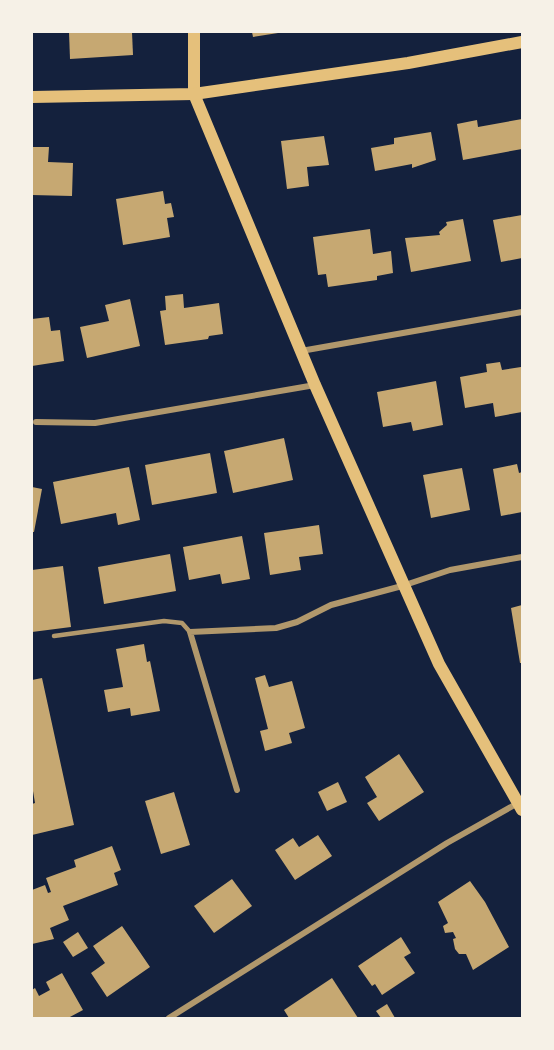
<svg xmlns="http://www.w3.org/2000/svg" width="554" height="1050" viewBox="0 0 554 1050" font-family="Lato,sans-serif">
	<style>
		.building { fill: #c6a872 }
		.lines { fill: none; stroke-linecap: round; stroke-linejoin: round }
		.service { stroke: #b1986c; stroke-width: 4.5 }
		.minor { stroke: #b1986c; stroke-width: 6 }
		.secondary { stroke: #e5c07b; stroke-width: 12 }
	</style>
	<rect width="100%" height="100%" fill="#14213d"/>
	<g class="building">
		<path d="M69,32H132L133,55L70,59Z"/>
		<path d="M252,32H278V33L253,37Z"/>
		<path d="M522,119V149L463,160L457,124L477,120L478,127Z"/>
		<path d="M431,132L436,160L412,168V164L375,171L371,148L394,144V138Z"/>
		<path d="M324,136L329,165L307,167L309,186L287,189L281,141Z"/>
		<path d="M32,147H49L48,162L73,163L72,196L32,195Z"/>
		<path d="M163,191L165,204L171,203L174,217L167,218L170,237L123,245L116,199Z"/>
		<path d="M522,215V258L501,262L493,220Z"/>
		<path d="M463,219L471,261L411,272L405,238L440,235L439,232L447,225L446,222Z"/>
		<path d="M370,229L373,254L391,251L393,273L377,276V280L328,287L326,274L318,275L313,237Z"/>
		<path d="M183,294L184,308L219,303L223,334L209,336L208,339L165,345L160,311L166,310L165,296Z"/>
		<path d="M130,299L140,346L87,358L80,327L109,321L105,305Z"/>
		<path d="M49,317L51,331L60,330L64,361L32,366V319Z"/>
		<path d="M500,362L502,370L521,367L522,412L495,417L493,403L465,408L460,377L487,372L486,364Z"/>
		<path d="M436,381L443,425L413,431L411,422L383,427L377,392Z"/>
		<path d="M284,438L293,480L233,493L224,451Z"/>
		<path d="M210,453L217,493L152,505L145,465Z"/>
		<path d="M517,464L519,473L522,472V512L501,516L493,469Z"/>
		<path d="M129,467L140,520L118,525L116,513L61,524L53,482Z"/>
		<path d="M462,468L470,510L431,518L423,475Z"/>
		<path d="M32,487L42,489L34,532H32Z"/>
		<path d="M319,525L323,554L299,557L301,570L270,575L264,533Z"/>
		<path d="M242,536L250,579L222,584L220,574L189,580L183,547Z"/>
		<path d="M170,554L176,591L104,604L98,567Z"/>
		<path d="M63,566L71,627L32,632V570Z"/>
		<path d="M522,605V663H520L511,608Z"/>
		<path d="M144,644L147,662L150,661L160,711L131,716L130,708L108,712L104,690L123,687L116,649Z"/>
		<path d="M265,675L269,687L292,681L305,728L289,733L292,743L265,751L260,731L268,729L255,678Z"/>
		<path d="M42,678L74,825L32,835V804L35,803L32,785V680Z"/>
		<path d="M399,754L424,792L379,821L367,803L377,797L365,777Z"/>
		<path d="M338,782L347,802L327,811L318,792Z"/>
		<path d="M174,792L190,845L161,854L145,801Z"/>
		<path d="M318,835L332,856L295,880L275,850L293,838L299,847Z"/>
		<path d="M112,846L121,870L114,873L118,885L63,906L69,920L50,928L54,939L32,944V890L45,885L48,893L51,892L46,878L76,867L74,860Z"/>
		<path d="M232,879L252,906L214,933L194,906Z"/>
		<path d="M470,881L485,902L509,947L473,970L466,954H459L455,949L453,939L456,938L453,932L445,933L443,926L448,923L438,902Z"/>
		<path d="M122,926L150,967L107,997L91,973L105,963L93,946Z"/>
		<path d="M78,932L88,948L73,957L63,942Z"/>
		<path d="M401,937L411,953L404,957L415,973L382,995L375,984L372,986L358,966Z"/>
		<path d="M62,973L83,1010L68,1018H32V990L35,988L39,996L50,990L46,982Z"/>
		<path d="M332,978L358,1018H289L284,1010Z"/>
		<path d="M387,1004L395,1018H381L376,1011Z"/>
	</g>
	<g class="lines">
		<path class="service" d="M54,636L164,621L182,623L190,632"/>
		<g class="minor">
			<path d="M301,351L522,312"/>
			<path d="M36,422L95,423L315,385"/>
			<path d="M237,790L190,632L276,628L297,622L331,605L402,586L450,570L522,557"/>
			<path d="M169,1018L447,843L518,803"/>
		</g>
		<g class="secondary">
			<path d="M194,32V94L315,385L439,664L522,810"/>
			<path d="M32,97L194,94L408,63L522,42"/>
		</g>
	</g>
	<rect width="554" height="1050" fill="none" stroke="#f6f1e7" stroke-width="66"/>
</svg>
